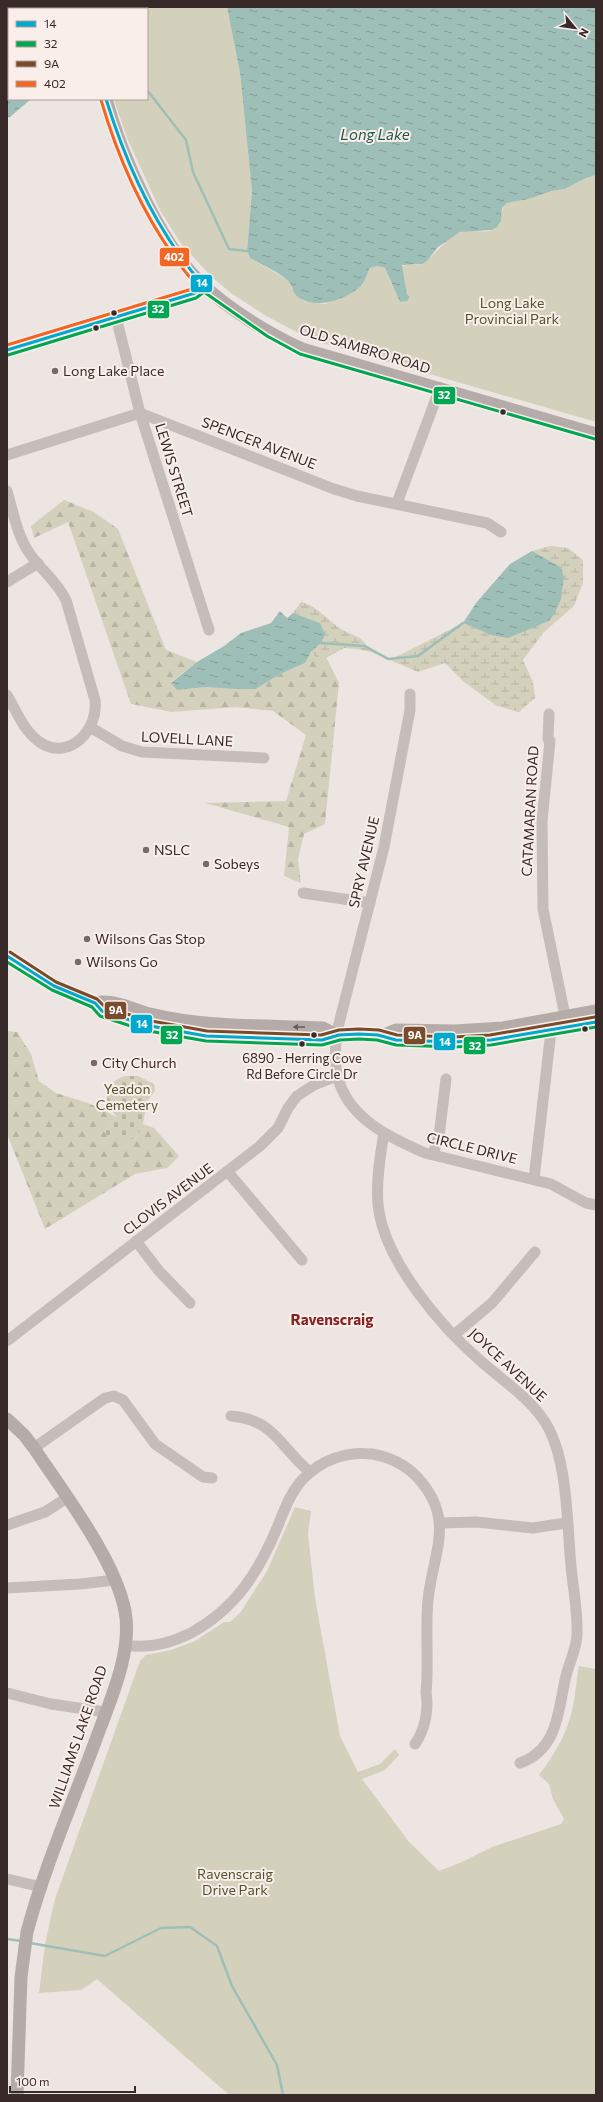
<svg xmlns="http://www.w3.org/2000/svg" width="603" height="2102" viewBox="0 0 603 2102" font-family="Commissioner,sans-serif">
	<style>
		.forest { fill: url(#forest-firs) }
		.wetland { fill: url(#wetland-marsh) }
		.cemetery { fill: url(#cemetery-stones) }
		.park { fill: #d3d1bc }
		.water { fill: url(#water-ripples) }
		.lines { fill: none; stroke-linecap: round; stroke-linejoin: round }
		.stream { stroke: #9ebfb7; stroke-width: 2.5 }
		.minor { stroke: #c6bdbb; stroke-width: 11 }
		.major { stroke: #b5acaa; stroke-width: 13 }
		.bus-1-casing { stroke: #faeeea; stroke-width: 6 }
		.bus-2-casing { stroke: #faeeea; stroke-width: 6 }
		.bus-3-casing { stroke: #faeeea; stroke-width: 6 }
		.bus-4-casing { stroke: #faeeea; stroke-width: 6 }
		.bus-1 { stroke: #00a9ce; stroke-width: 3 }
		.bus-2 { stroke: #00a651; stroke-width: 3 }
		.bus-3 { stroke: #7a4b2a; stroke-width: 3 }
		.bus-4 { stroke: #f26522; stroke-width: 3 }
		.oneway { fill: #695e5d }
		.bus-dot { fill: #372a29; stroke: #faeeea; stroke-width: 1.5 }
		.poi-dot { fill: #776b6a; stroke: #faeeea; stroke-width: 1.5 }
		.labels { text-anchor: middle; stroke-width: 4; stroke-linejoin: round; paint-order: stroke }
		.bus-label { font-size: 13px; fill: #372a29; stroke: #faeeea }
		.park-label { font-size: 14px; fill: #50552d; stroke: #faeeea }
		.street-label { font-size: 14px; fill: #372a29; stroke: #faeeea }
		.poi-label { font-size: 14px; fill: #372a29; stroke: #faeeea; text-anchor: start }
		.water-label { font-size: 15px; font-style: italic; fill: #1f594e; stroke: #faeeea }
		.neighbourhood-label { font-size: 15px; font-weight: bold; fill: #852323; stroke: #faeeea }
		.line-badge { stroke: #faeeea; stroke-width: 1.5 }
		.badge-label { font-size: 11px; text-anchor: middle; font-weight: bold; fill: #fff }
	</style>
	<defs>
		<pattern id="forest-firs" width="22" height="20" patternUnits="userSpaceOnUse"><rect width="22" height="20" fill="#d3d1bc"/><path d="M5 1l3.5 6h-7zM16 11l3.5 6h-7z" fill="#b6b4a2"/></pattern>
		<pattern id="wetland-marsh" width="20" height="14" patternUnits="userSpaceOnUse"><rect width="20" height="14" fill="#d3d1bc"/><path d="M1 5h8M5 5V1M11 12h8M15 12V8" fill="none" stroke="#b6b4a2"/></pattern>
		<pattern id="cemetery-stones" width="16" height="16" patternUnits="userSpaceOnUse"><rect width="16" height="16" fill="#d3d1bc"/><path d="M2 7V4a2 2 0 0 1 4 0v3zM10 15v-3a2 2 0 0 1 4 0v3z" fill="#b6b4a2"/></pattern>
		<pattern id="water-ripples" width="26" height="14" patternUnits="userSpaceOnUse"><rect width="26" height="14" fill="#9ebfb7"/><path d="M2 4q2-2 4 0t4 0M15 11q2-2 4 0t4 0" fill="none" stroke="#829b95"/></pattern>
	</defs>
	<rect width="100%" height="100%" fill="#ede5e2"/>
	<g class="forest">
		<path d="M64,500L94,512L118,529L166,650L197,662L171,682L177,690L206,687L256,689L280,674L305,663L311,652L319,662L326,657L339,683L325,824L304,834L298,859L301,883L284,876L289,827L205,803L286,801L306,735L273,711L236,707L172,712L131,704L68,522L34,538L31,526Z"/>
		<path d="M7,1031L17,1032L31,1054L39,1081L56,1093L88,1103L117,1117L104,1132L135,1139L143,1124L154,1128L179,1156L167,1168L135,1174L45,1229L7,1134Z"/>
	</g>
	<path class="wetland" d="M550,546L568,548L583,560V583L574,606L544,632L523,660L533,682L535,698L519,712L497,706L464,682L445,663L418,672L371,652L357,649L344,648L319,662L311,652L321,643L320,623L293,613L301,602C318,606 327,620 341,629C351,635 363,636 368,648L392,659L463,623L491,635L537,626L549,621L561,567L532,551Z"/>
	<path class="cemetery" d="M126,1076H138L154,1084L155,1091L147,1101L143,1124L135,1139L109,1138L104,1132L117,1117C102,1101 102,1082 126,1076Z"/>
	<g class="park">
		<path d="M97,7H227L240,73L252,191L247,251L250,258L286,279L291,285V288L304,301L325,304L362,286L370,268L377,266L385,268L400,302L406,301L410,297L407,294L402,266C408,264 418,266 423,263C437,254 445,238 461,232C472,228 488,236 497,227C504,220 499,209 507,203L529,199L552,191L565,189L586,178L596,175V422L312,340L266,316L231,293L213,278L182,245L161,212L127,138L115,103L114,99H147V9H98Z"/>
		<path d="M295,1507L311,1511L308,1534L315,1598L340,1736L358,1772L380,1764L395,1749L399,1755L385,1770L362,1779L409,1842L439,1871L462,1862L492,1847L561,1824L564,1819L553,1799L549,1784L539,1775C555,1754 568,1732 573,1706C576,1692 576,1679 579,1666L596,1669V2095H229L97,1979L81,1990L39,1993L45,1944L55,1899L140,1661L146,1655L171,1650L195,1641L224,1622H230L240,1613L267,1571Z"/>
	</g>
	<g class="water">
		<path d="M227,7H596V175L586,178L565,189L552,191L529,199L507,203L502,208L501,221L497,227L492,230L460,232L438,247L427,261L422,264L402,265L407,294L410,297L407,301L400,302L385,268L377,266L370,268C367,273 365,283 360,287C344,300 317,310 298,297C292,293 293,285 287,280C277,271 262,265 250,258L247,251L252,191L240,73Z"/>
		<path d="M7,81L9,82V99H31L10,117H7Z"/>
		<path d="M532,551L561,567L564,577L561,599L555,613L549,621L508,638L491,635L463,623L476,603L510,564Z"/>
		<path d="M280,611L287,618L293,613L320,623L325,634L321,643L311,652L305,663L280,674L256,689H236L206,687L177,690L171,683L197,662L224,646L241,633L271,623Z"/>
	</g>
	<g class="lines">
		<g class="stream">
			<path d="M147,90L186,140L193,172L229,249L247,251"/>
			<path d="M321,643L365,646L388,659L418,656L463,623"/>
			<path d="M7,1939L21,1941"/>
			<path d="M30,1943L105,1956L161,1928L190,1927L217,1946L232,1986L277,2065L283,2095"/>
		</g>
		<g class="minor">
			<path d="M116,317L140,413L209,630"/>
			<path d="M7,455L140,413L334,489L357,496L487,523L501,532"/>
			<path d="M7,491C13,511 17,536 30,554C41,570 57,581 66,600L95,700C99,729 70,761 41,743C24,732 17,712 7,695"/>
			<path d="M397,503L440,388"/>
			<path d="M7,582L38,563"/>
			<path d="M410,694V710L384,847L336,1035C336,1048 334,1062 337,1074C346,1117 388,1137 425,1153L551,1184L586,1203L596,1205"/>
			<path d="M549,714L548,739L550,741L542,821L543,909L567,1025"/>
			<path d="M90,727L122,746L142,752L264,758"/>
			<path d="M303,893L370,903"/>
			<path d="M384,1133C380,1156 376,1181 378,1204C383,1260 442,1328 483,1363C506,1383 535,1402 549,1429C568,1466 567,1525 571,1566C573,1588 578,1612 577,1634C577,1648 569,1663 566,1676C558,1709 559,1749 520,1763"/>
			<path d="M433,1154L439,1136L446,1079"/>
			<path d="M228,1172L302,1260"/>
			<path d="M534,1179L551,1031"/>
			<path d="M136,1241L159,1271L190,1303"/>
			<path d="M454,1335L492,1303L535,1252"/>
			<path d="M7,1341L260,1146L278,1128L288,1108L297,1096L314,1085L337,1076"/>
			<path d="M231,1416C276,1420 280,1448 310,1472"/>
			<path d="M34,1448L105,1398L114,1396L123,1400L155,1444L203,1477L212,1478"/>
			<path d="M440,1523L476,1522L533,1528L566,1523"/>
			<path d="M7,1525L45,1512L67,1498"/>
			<path d="M7,1588L80,1584L115,1580"/>
			<path d="M125,1645C147,1649 171,1643 191,1633C235,1609 258,1573 277,1528C284,1511 290,1493 303,1479C321,1460 346,1451 372,1454C390,1457 406,1465 418,1478C456,1520 433,1552 428,1600C425,1631 429,1662 426,1693C429,1709 425,1730 415,1744"/>
			<path d="M7,1693L51,1704L105,1712"/>
			<path d="M7,1879L42,1887"/>
		</g>
		<g class="major">
			<path d="M86,7L87,9"/>
			<path d="M106,99C121,155 161,246 203,285C230,310 269,334 302,349L596,434"/>
			<path d="M7,350L195,293L203,285"/>
			<path d="M7,956L54,986L95,1003L102,1011L145,1025L206,1036L322,1040C343,1032 374,1031 396,1040L454,1042L491,1040L596,1022"/>
			<path d="M95,1003C113,999 132,1009 150,1014C208,1028 264,1025 323,1028L336,1035"/>
			<path d="M384,1035L396,1030L454,1031L503,1028L596,1011"/>
			<path d="M7,1419L24,1435L34,1448C63,1492 115,1559 125,1611C133,1652 109,1703 95,1742C72,1804 44,1868 27,1932L21,1977L17,2095"/>
		</g>
		<g class="bus-1-casing">
			<g id="bus-1">
				<path d="M7,350L195,293L203,285C156,231 127,167 106,99"/>
				<path d="M7,956L54,986L95,1003L102,1011L145,1025L206,1036L322,1040L339,1035L359,1034L378,1035L396,1040L454,1042L491,1040L596,1022"/>
			</g>
		</g>
		<g class="bus-2-casing">
			<g id="bus-2">
				<path d="M8,355L196,298L204,292L267,336L300,354L595,439"/>
				<path d="M7,962L52,990L92,1007L100,1016L143,1030L206,1041L322,1045L340,1040L359,1039L377,1040L396,1045L454,1047L491,1045L596,1027"/>
			</g>
		</g>
		<g class="bus-3-casing">
			<path id="bus-3" d="M10,952L56,982L97,999L105,1007L146,1020L207,1031L321,1035L339,1030L359,1029L379,1030L397,1035L454,1037L490,1035L595,1017"/>
		</g>
		<g class="bus-4-casing">
			<path id="bus-4" d="M7,345L192,289L196,285C150,231 121,168 101,100"/>
		</g>
		<use href="#bus-1" class="bus-1"/>
		<use href="#bus-2" class="bus-2"/>
		<use href="#bus-3" class="bus-3"/>
		<use href="#bus-4" class="bus-4"/>
	</g>
	<defs><path id="oneway-solid" d="M-6-.8H1V-3.2L6.5 0L1 3.2V.8H-6Z"/></defs>
	<use class="oneway" href="#oneway-solid" transform="translate(299 1027) rotate(-180)"/>
	<g class="bus-dot">
		<circle cx="114" cy="313" r="3.5"/>
		<circle cx="96" cy="328" r="3.5"/>
		<circle cx="503" cy="412" r="3.5"/>
		<circle cx="585" cy="1029" r="3.5"/>
		<circle cx="314" cy="1035" r="3.5"/>
		<circle cx="302" cy="1044" r="3.5"/>
	</g>
	<g class="poi-dot">
		<circle cx="55" cy="371" r="4"/>
		<circle cx="146" cy="850" r="4"/>
		<circle cx="206" cy="864" r="4"/>
		<circle cx="87" cy="939" r="4"/>
		<circle cx="78" cy="962" r="4"/>
		<circle cx="94" cy="1063" r="4"/>
	</g>
	<g class="labels">
		<g class="bus-label">
			<text x="302" y="1063">6890 - Herring Cove<tspan x="302" dy="16">Rd Before Circle Dr</tspan></text>
		</g>
		<g class="park-label">
			<text x="512" y="308">Long Lake<tspan x="512" dy="16">Provincial Park</tspan></text>
			<text x="127" y="1094">Yeadon<tspan x="127" dy="16">Cemetery</tspan></text>
			<text x="235" y="1879">Ravenscraig<tspan x="235" dy="16">Drive Park</tspan></text>
		</g>
		<g class="street-label">
			<text transform="translate(365 349) rotate(17)" y="5">OLD SAMBRO ROAD</text>
			<text transform="translate(259 443) rotate(21)" y="5">SPENCER AVENUE</text>
			<text transform="translate(174 470) rotate(73)" y="5">LEWIS STREET</text>
			<text transform="translate(187 739) rotate(3)" y="5">LOVELL LANE</text>
			<text transform="translate(530 811) rotate(-87)" y="5">CATAMARAN ROAD</text>
			<text transform="translate(364 862) rotate(-77)" y="5">SPRY AVENUE</text>
			<text transform="translate(472 1148) rotate(14)" y="5">CIRCLE DRIVE</text>
			<text transform="translate(168 1199) rotate(-37)" y="5">CLOVIS AVENUE</text>
			<text transform="translate(508 1365) rotate(43)" y="5">JOYCE AVENUE</text>
			<text transform="translate(78 1737) rotate(-71)" y="5">WILLIAMS LAKE ROAD</text>
		</g>
		<g class="poi-label">
			<text x="63" y="376">Long Lake Place</text>
			<text x="154" y="855">NSLC</text>
			<text x="214" y="869">Sobeys</text>
			<text x="95" y="944">Wilsons Gas Stop</text>
			<text x="86" y="967">Wilsons Go</text>
			<text x="102" y="1068">City Church</text>
		</g>
		<g class="water-label">
			<text x="375" y="140">Long Lake</text>
		</g>
		<g class="neighbourhood-label">
			<text x="332" y="1325">Ravenscraig</text>
		</g>
	</g>
	<g class="line-badge">
		<rect x="159" y="247" width="31" height="20" rx="4" fill="#f26522"/>
		<rect x="190" y="274" width="23" height="19" rx="4" fill="#00a9ce"/>
		<rect x="147" y="300" width="23" height="19" rx="4" fill="#00a651"/>
		<rect x="433" y="386" width="23" height="19" rx="4" fill="#00a651"/>
		<rect x="104" y="1001" width="23" height="19" rx="4" fill="#7a4b2a"/>
		<rect x="130" y="1014" width="23" height="20" rx="4" fill="#00a9ce"/>
		<rect x="160" y="1025" width="23" height="20" rx="4" fill="#00a651"/>
		<rect x="403" y="1026" width="23" height="19" rx="4" fill="#7a4b2a"/>
		<rect x="433" y="1032" width="23" height="19" rx="4" fill="#00a9ce"/>
		<rect x="463" y="1036" width="23" height="19" rx="4" fill="#00a651"/>
	</g>
	<g class="badge-label">
		<text x="174" y="261">402</text>
		<text x="202" y="287">14</text>
		<text x="158" y="313">32</text>
		<text x="444" y="399">32</text>
		<text x="116" y="1014">9A</text>
		<text x="142" y="1028">14</text>
		<text x="172" y="1039">32</text>
		<text x="415" y="1039">9A</text>
		<text x="445" y="1046">14</text>
		<text x="475" y="1050">32</text>
	</g>
	<rect width="603" height="2102" fill="none" stroke="#372a29" stroke-width="16"/>
	<rect x="8" y="8" width="140" height="92" fill="#faeeea" stroke="#aca09d"/>
	<rect x="16" y="21" width="20" height="6" fill="#00a9ce" stroke="#aca09d"/>
	<text x="44" y="28" font-size="12" fill="#372a29">14</text>
	<rect x="16" y="41" width="20" height="6" fill="#00a651" stroke="#aca09d"/>
	<text x="44" y="48" font-size="12" fill="#372a29">32</text>
	<rect x="16" y="61" width="20" height="6" fill="#7a4b2a" stroke="#aca09d"/>
	<text x="44" y="68" font-size="12" fill="#372a29">9A</text>
	<rect x="16" y="81" width="20" height="6" fill="#f26522" stroke="#aca09d"/>
	<text x="44" y="88" font-size="12" fill="#372a29">402</text>
	<g transform="translate(575 28) rotate(119)" stroke="#faeeea" stroke-width="3" paint-order="stroke">
	<path d="M0-3L7 15L0 10L-7 15Z" fill="#372a29"/>
	<text y="-6" font-size="11" font-weight="bold" text-anchor="middle" fill="#372a29">N</text>
	</g>
	<path d="M10 2086v6h125v-6" fill="none" stroke="#372a29" stroke-width="2"/>
	<text x="16" y="2086" font-size="12" fill="#372a29" stroke="#faeeea" stroke-width="3" paint-order="stroke">100 m</text>
</svg>
